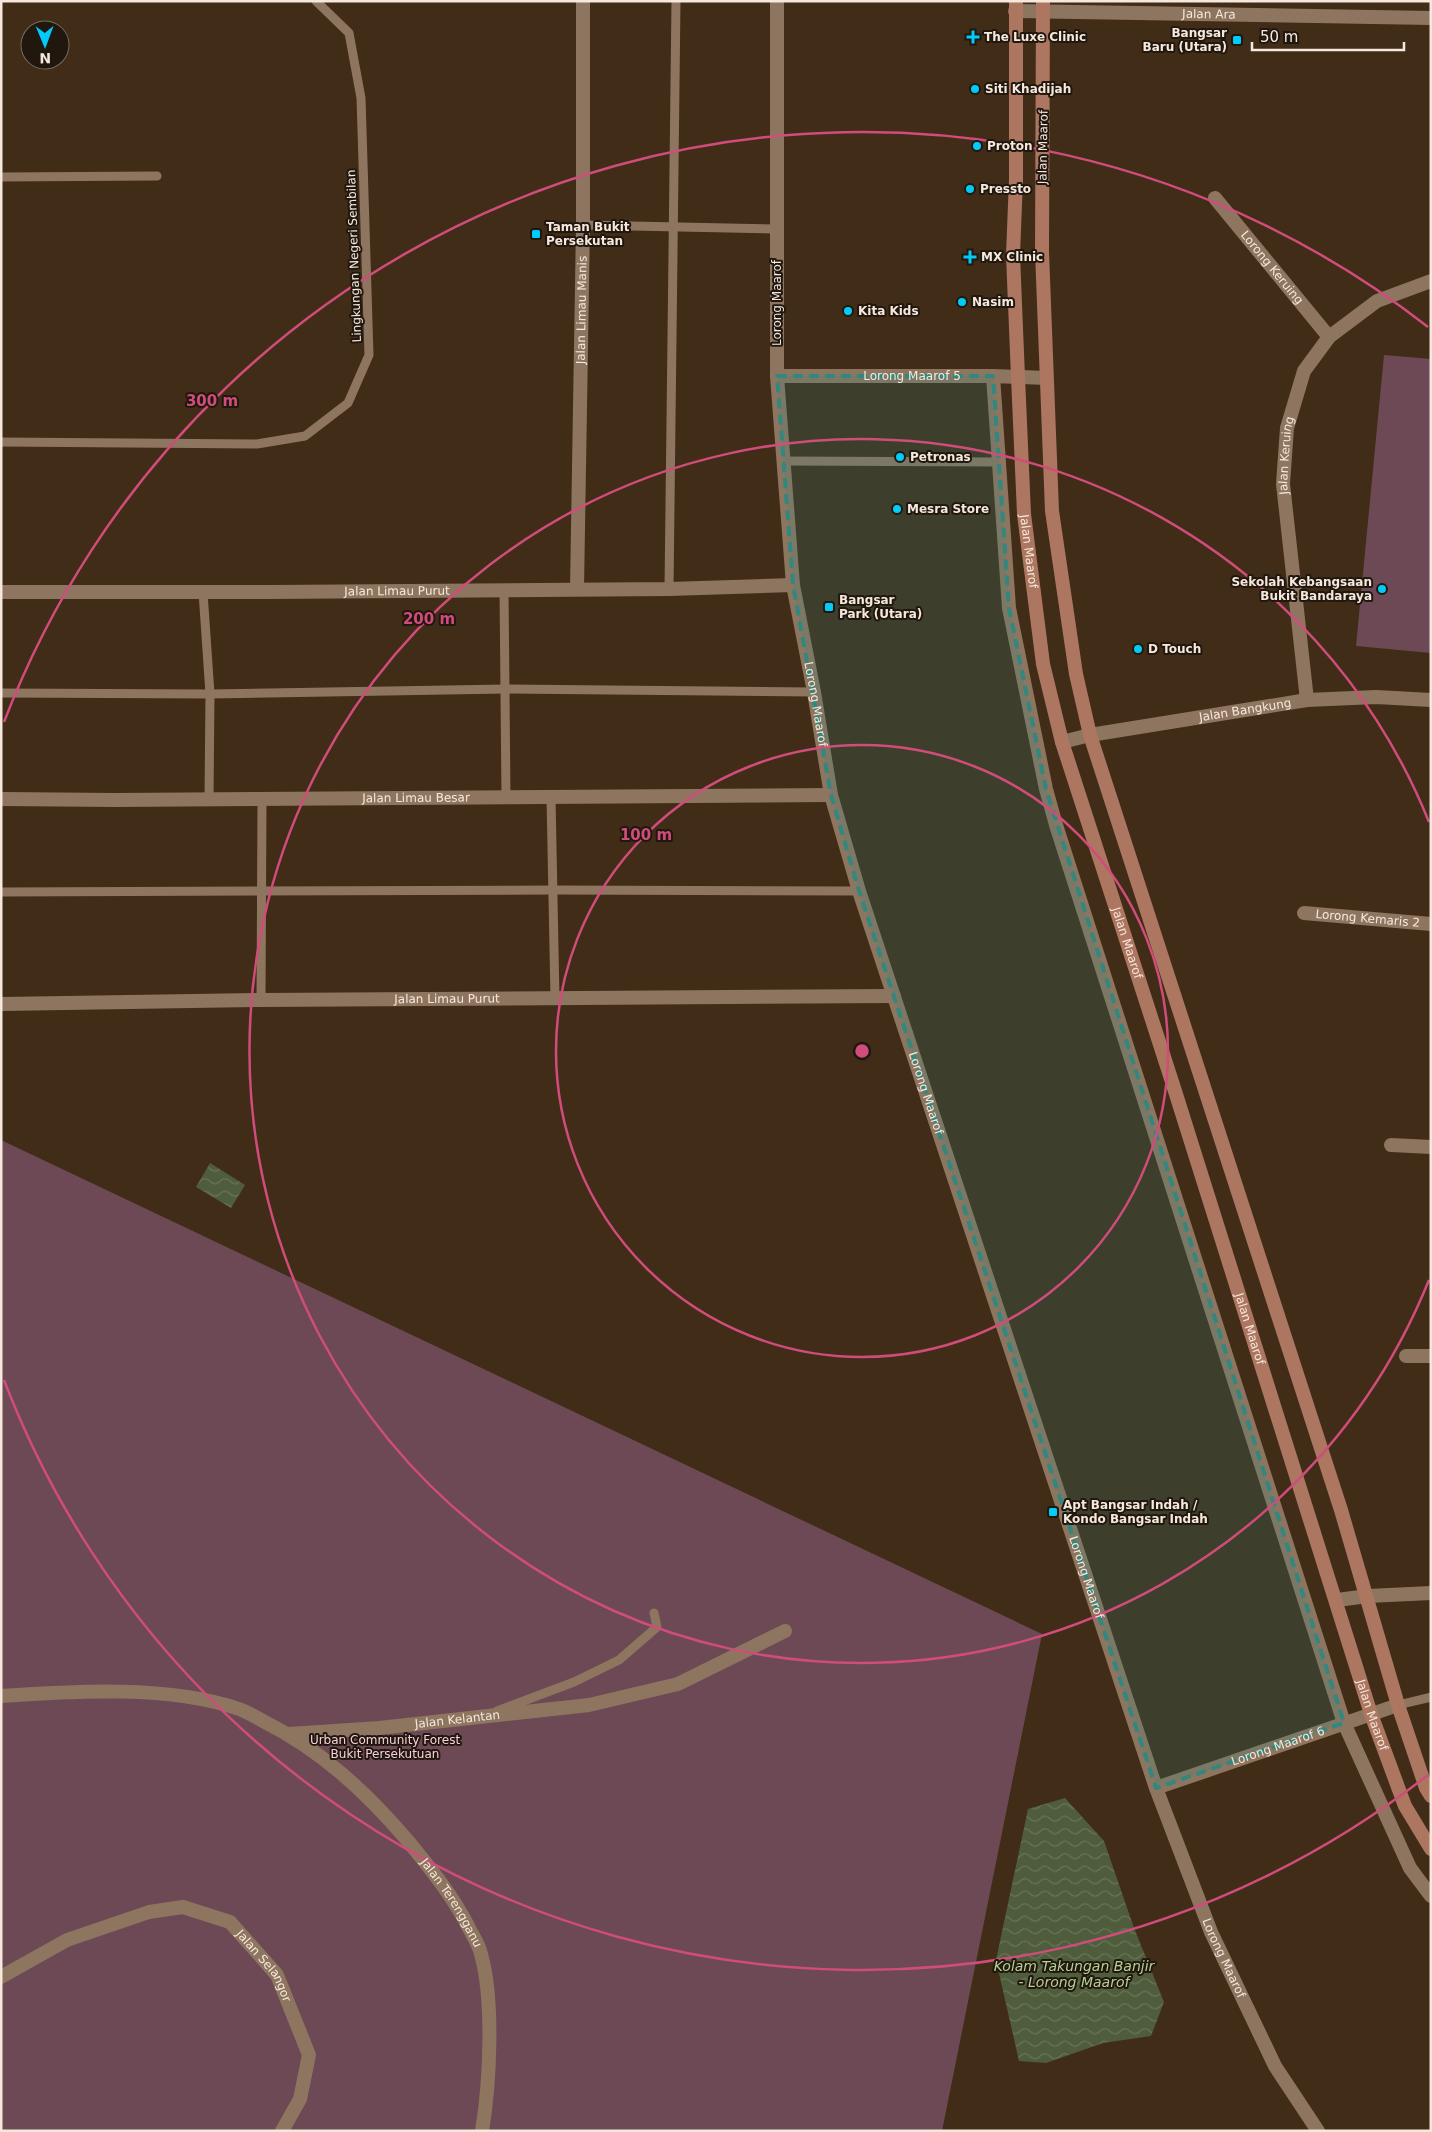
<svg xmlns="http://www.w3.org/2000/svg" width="1432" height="2132" viewBox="0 0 1432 2132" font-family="'DejaVu Sans',sans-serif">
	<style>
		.park { fill: #6c4954 }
		.water { fill: url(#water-waves) }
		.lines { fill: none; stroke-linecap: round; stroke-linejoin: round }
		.service { stroke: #8e7560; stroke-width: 9 }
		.minor { stroke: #8e7560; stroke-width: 14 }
		.tertiary { stroke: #8e7560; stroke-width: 14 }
		.secondary { stroke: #ad7661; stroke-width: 14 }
		.marked { fill: #32877e; fill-opacity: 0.2; stroke: #32877e; stroke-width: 4; stroke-dasharray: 10 6; stroke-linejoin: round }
		.ring { fill: none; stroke: #cf4c7b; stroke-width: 2.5 }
		.poi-dot { fill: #03cbf9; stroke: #20170e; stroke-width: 2 }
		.labels { text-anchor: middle; stroke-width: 4; stroke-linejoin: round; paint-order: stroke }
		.street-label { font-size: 12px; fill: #f6e8dc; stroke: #20170e }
		.poi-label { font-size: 12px; font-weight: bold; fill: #f6e8dc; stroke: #20170e; text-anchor: start }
		.park-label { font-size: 12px; fill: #f9cfdc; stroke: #20170e }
		.water-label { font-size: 14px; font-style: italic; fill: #b7d094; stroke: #20170e }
		.centre { fill: #cf4c7b; stroke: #20170e; stroke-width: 2.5 }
		.ring-label { font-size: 15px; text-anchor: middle; font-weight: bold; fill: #cf4c7b; stroke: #20170e; stroke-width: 4; stroke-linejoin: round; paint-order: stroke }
	</style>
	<defs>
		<pattern id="water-waves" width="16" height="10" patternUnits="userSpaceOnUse" patternTransform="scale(1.25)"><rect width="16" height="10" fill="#4f5d3c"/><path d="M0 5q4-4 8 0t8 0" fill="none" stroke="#697458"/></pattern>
	</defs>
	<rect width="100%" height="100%" fill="#412c18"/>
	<g class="park">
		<path d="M1384,355L1431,359V653L1356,646Z"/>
		<path d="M1,1140L1042,1634L942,2131H1Z"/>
	</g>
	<g class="water">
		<path d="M210,1163L245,1185L231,1208L196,1187Z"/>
		<path d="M1065,1798L1104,1841L1134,1928L1164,2002L1151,2036L1103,2043L1046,2063L1019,2061L996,1960L1028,1809Z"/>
	</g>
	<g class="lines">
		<g class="service">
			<path d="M1,177L157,176"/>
			<path d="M583,225L778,229"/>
			<path d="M1,442L257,444L305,436L348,403L369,355L361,98L349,33L316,1"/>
			<path d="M784,461L997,462"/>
			<path d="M504,589L506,798"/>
			<path d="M669,589L676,1"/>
			<path d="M203,592L210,694L209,800"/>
			<path d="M1,693L210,694L506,689L814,692"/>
			<path d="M551,797L555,999"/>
			<path d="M1,892L554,890L859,891"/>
			<path d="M261,1000L262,799"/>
			<path d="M1398,1705L1431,1697"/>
			<path d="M497,1711L574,1682L619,1660L657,1627L654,1613"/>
		</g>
		<g class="minor">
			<path id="s1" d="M777,1V376L793,585L814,692L831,795L859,891L1156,1788L1211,1932L1275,2066L1318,2131"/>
			<path id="s2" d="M1215,198L1329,337"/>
			<path id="s3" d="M777,376H993L1046,378"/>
			<path d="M993,376L1009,608L1046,789L1056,825L1344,1723L1410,1868L1431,1896"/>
			<path id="s4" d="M577,589L583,225V1"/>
			<path id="s5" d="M1,592H271L669,589L793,585"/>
			<path id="s6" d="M1307,700L1283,484L1287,428L1304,371L1329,337L1377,301L1431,281"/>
			<path id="s7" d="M1062,742L1090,735L1307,700L1376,697L1431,700"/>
			<path id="s8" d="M1,799L116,800L831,795"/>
			<path id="s9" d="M1304,913L1431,924"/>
			<path id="s10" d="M1,1004L261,1000L894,996"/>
			<path d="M1391,1145L1431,1147"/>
			<path d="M1406,1356H1431"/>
			<path d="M1337,1600L1368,1596L1431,1593"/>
			<path id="s11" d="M1,1696C74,1691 170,1685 239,1709C247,1712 256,1717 263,1721C321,1750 366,1792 408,1841C430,1868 452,1895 468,1926C472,1935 479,1944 481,1954C494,2000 490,2083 482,2131"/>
			<path id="s12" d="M289,1734L379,1728L589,1705L678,1684L785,1631"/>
			<path id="s13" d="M1156,1788L1398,1705"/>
			<path id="s14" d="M1,1977L67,1940L149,1912L183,1907L230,1922L277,1975L309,2055L300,2099L282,2131"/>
		</g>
		<path class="tertiary" id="s15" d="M1015,11L1431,18"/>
		<g class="secondary">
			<path id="s16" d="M1016,1V179L1013,255L1018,377L1024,514L1043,664L1062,742L1175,1091L1371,1714L1405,1806L1431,1849"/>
			<path d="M1043,1L1042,252L1052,511L1076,674L1090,735L1341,1510L1398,1705L1426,1788L1431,1796"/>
		</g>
	</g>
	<path class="marked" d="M777,376H993L1009,608L1046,789L1344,1723L1156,1788L859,891L831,795L793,585Z"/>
	<g class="ring">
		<circle cx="862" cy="1051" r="306"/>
		<path d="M1429 1280A612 612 0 1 1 1429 822"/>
		<path d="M1428 1775A919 919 0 0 1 4 1380M4 722A919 919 0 0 1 1428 327"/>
	</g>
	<g class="poi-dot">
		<path d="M970.5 29.5h5v5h5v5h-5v5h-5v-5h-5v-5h5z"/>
		<rect x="1232" y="35" width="10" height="10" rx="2.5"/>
		<circle cx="975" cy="89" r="5"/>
		<circle cx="977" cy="146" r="5"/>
		<circle cx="970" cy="189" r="5"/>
		<rect x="531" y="229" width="10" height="10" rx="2.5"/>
		<path d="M967.5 249.5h5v5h5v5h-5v5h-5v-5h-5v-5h5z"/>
		<circle cx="962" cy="302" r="5"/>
		<circle cx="848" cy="311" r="5"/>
		<circle cx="900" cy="457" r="5"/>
		<circle cx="897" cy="509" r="5"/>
		<circle cx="1382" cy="589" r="5"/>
		<rect x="824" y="602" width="10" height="10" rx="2.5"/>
		<circle cx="1138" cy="649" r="5"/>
		<rect x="1048" y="1507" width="10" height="10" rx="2.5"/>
	</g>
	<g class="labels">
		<g class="street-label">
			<text dy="4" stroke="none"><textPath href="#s15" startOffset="194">Jalan Ara</textPath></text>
			<text transform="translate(1043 147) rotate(-89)" y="4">Jalan Maarof</text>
			<text transform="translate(354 256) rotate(-92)" y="4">Lingkungan Negeri Sembilan</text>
			<text dy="4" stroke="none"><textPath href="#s2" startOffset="90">Lorong Keruing</textPath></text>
			<text transform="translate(777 303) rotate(-90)" y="4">Lorong Maarof</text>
			<text dy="4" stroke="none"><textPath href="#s4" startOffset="279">Jalan Limau Manis</textPath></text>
			<text dy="4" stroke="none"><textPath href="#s3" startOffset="135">Lorong Maarof 5</textPath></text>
			<text dy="4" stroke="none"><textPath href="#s6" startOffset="246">Jalan Keruing</textPath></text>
			<text dy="4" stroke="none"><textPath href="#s16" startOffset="551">Jalan Maarof</textPath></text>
			<text dy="4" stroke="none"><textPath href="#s5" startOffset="396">Jalan Limau Purut</textPath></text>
			<text dy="4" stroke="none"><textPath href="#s1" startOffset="706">Lorong Maarof</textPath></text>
			<text dy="4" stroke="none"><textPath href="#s7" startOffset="186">Jalan Bangkung</textPath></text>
			<text dy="4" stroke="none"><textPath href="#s8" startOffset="415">Jalan Limau Besar</textPath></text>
			<text dy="4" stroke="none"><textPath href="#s9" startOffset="64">Lorong Kemaris 2</textPath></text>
			<text dy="4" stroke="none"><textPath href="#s16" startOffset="956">Jalan Maarof</textPath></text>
			<text dy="4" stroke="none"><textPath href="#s10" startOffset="446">Jalan Limau Purut</textPath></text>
			<text dy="4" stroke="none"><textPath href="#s1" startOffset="1111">Lorong Maarof</textPath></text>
			<text dy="4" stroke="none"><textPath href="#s16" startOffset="1361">Jalan Maarof</textPath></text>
			<text dy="4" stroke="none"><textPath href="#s1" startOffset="1621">Lorong Maarof</textPath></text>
			<text dy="4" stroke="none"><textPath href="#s16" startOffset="1766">Jalan Maarof</textPath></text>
			<text dy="4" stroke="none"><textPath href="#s12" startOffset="169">Jalan Kelantan</textPath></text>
			<text dy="4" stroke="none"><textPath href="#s13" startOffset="129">Lorong Maarof 6</textPath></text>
			<text dy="4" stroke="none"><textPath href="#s11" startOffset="532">Jalan Terengganu</textPath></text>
			<text dy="4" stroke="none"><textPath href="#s1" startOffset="2026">Lorong Maarof</textPath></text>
			<text dy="4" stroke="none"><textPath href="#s14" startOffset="302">Jalan Selangor</textPath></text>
		</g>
		<g class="poi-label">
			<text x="1227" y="37" text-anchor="end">Bangsar<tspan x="1227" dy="14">Baru (Utara)</tspan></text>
			<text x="984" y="41">The Luxe Clinic</text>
			<text x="985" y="93">Siti Khadijah</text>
			<text x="987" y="150">Proton</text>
			<text x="980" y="193">Pressto</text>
			<text x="546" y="231">Taman Bukit<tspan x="546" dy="14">Persekutan</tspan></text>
			<text x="981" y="261">MX Clinic</text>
			<text x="972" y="306">Nasim</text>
			<text x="858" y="315">Kita Kids</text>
			<text x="910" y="461">Petronas</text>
			<text x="907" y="513">Mesra Store</text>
			<text x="1372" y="586" text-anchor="end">Sekolah Kebangsaan<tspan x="1372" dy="14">Bukit Bandaraya</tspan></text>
			<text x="839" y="604">Bangsar<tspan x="839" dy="14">Park (Utara)</tspan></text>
			<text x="1148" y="653">D Touch</text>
			<text x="1063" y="1509">Apt Bangsar Indah /<tspan x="1063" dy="14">Kondo Bangsar Indah</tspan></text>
		</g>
		<g class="park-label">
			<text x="385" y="1744">Urban Community Forest<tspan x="385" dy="14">Bukit Persekutuan</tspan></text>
		</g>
		<g class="water-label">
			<text x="1074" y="1971">Kolam Takungan Banjir<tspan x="1074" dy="16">- Lorong Maarof</tspan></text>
		</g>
	</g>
	<circle cx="862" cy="1051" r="8" class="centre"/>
	<g class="ring-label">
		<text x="212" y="406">300 m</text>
		<text x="429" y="624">200 m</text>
		<text x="646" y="840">100 m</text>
	</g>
	<rect width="1432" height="2132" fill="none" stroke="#f6e8dc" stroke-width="5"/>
	<g transform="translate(45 45) rotate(179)"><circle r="24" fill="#20170e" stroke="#766b60"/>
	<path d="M0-4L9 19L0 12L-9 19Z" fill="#03cbf9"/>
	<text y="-8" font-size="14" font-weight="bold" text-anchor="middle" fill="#f6e8dc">N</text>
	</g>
	<path d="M1252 42v8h152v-8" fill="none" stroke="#f6e8dc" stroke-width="2.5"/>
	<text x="1260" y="42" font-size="15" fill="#f6e8dc" stroke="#20170e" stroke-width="4" paint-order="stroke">50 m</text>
</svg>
